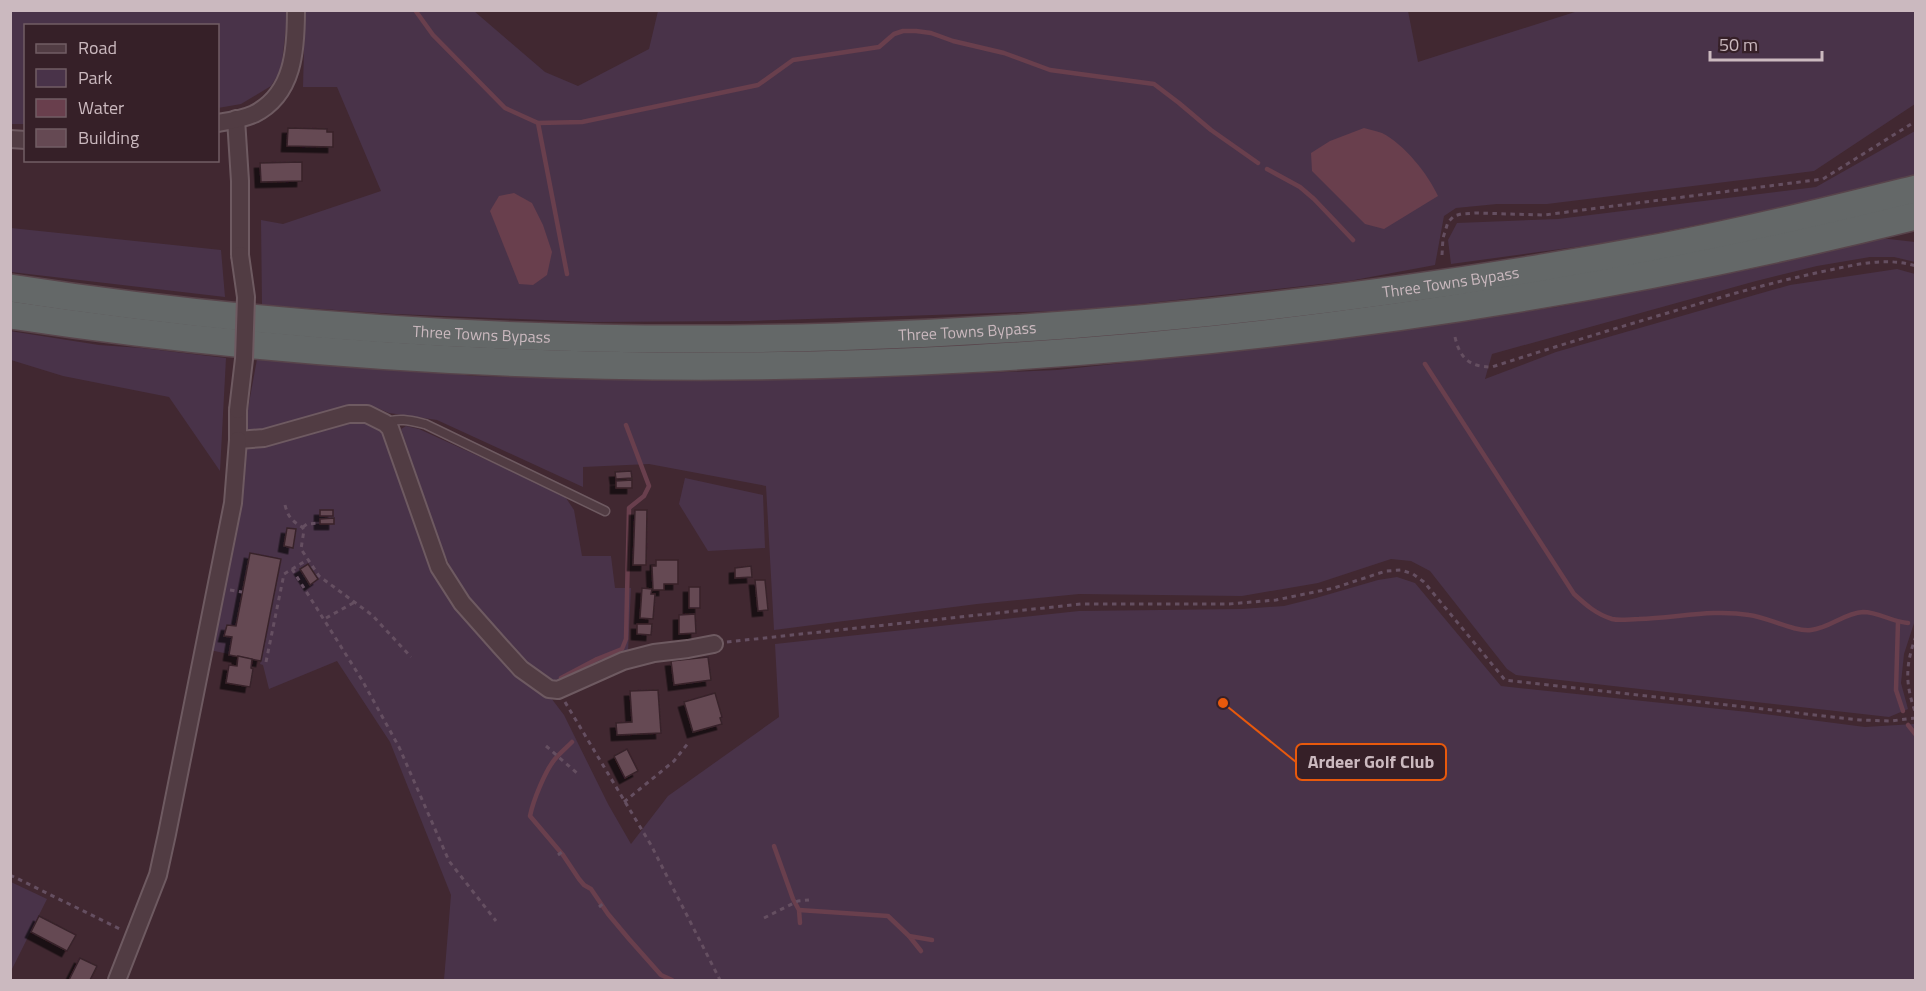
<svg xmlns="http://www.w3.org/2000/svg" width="1926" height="991" viewBox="0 0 1926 991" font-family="'Titillium Web',sans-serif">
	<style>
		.green { fill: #493349 }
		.water { fill: #693f4d }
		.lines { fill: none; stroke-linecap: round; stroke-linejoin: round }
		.stream { stroke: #693f4d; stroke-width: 4.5 }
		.building { fill: #654953; stroke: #38232a; stroke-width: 1.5; filter: url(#shadow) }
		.service-casing { stroke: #6e5a61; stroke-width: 11 }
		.minor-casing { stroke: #6e5a61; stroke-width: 20 }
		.trunk-casing { stroke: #58444b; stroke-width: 30 }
		.path { stroke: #654f61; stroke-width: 3; stroke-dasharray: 4.5 4.5; stroke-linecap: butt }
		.service { stroke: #513c43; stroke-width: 8 }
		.minor { stroke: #513c43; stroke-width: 16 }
		.trunk { stroke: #646868; stroke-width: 27 }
		.minor-bridge-casing { stroke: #6e5a61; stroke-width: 20; stroke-linecap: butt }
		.minor-bridge { stroke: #513c43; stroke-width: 16 }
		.labels { text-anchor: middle; stroke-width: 4.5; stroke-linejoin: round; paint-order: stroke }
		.street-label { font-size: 16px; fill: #cbb9bf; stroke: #362028 }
		.leader { fill: none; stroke: #e8590c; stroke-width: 2 }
		.callout-dot { fill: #e8590c; stroke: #362028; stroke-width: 2 }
		.callout { fill: #362028; stroke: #e8590c; stroke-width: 2 }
		.callout-label { font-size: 18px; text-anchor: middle; font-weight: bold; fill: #cbb9bf }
	</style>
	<defs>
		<filter id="shadow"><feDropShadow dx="-5.5" dy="5.5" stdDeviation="0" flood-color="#0009"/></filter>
	</defs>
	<rect width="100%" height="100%" fill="#412831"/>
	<g class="green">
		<path d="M10,11H288L281,70L271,86L241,104L218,108V26H26L25,124H11Z"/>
		<path d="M305,11H474L545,72L578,86L649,49L658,11H1408L1418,62L1578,11H1915V104L1814,171L1547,204H1497L1456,208L1444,216L1435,265L1349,281L1085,310L750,321L591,322L395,314L262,305L261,220L283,224L381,191L337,87H303Z"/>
		<path d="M1915,131V176L1787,207L1605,243L1451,264L1448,240L1457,223L1558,219L1816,187Z"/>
		<path d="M11,228L221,250L225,297L11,272Z"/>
		<path d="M1880,238L1915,242V262L1894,257H1870L1817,266L1756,281L1492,354L1485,379L1556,352L1790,285L1897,269L1915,274L1916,617L1904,654L1901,683L1908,709L1889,717L1516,675L1507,669L1430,571L1411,561L1391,559L1318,583L1242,596L1079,594L977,604L774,630L766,486L649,464L583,467V487L437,420L389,413L377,408L357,409L255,435L248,429L247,414L257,359L424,370L473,376L688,381L857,378L1057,370L1272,347L1557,307L1756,268Z"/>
		<path d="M10,331L99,345L142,348L226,358L220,471L169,397L63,376L11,360Z"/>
		<path d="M359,420C371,422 377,427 386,435L436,576L447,596L458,609L548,694L564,715L608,804L631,844L668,796L779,717L775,644L1079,611L1242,609L1284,606L1316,598L1378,580L1397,577L1415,583L1501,686L1748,712L1865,727L1914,724L1915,980H444L451,895L390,742L337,661L269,689L263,665L260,664L261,661L210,650L244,447Z"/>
		<path d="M406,426L419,429L564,495L574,510L582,556H611L615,588H631L628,652L598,662L558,682L546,681L508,647L458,583L442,549L401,429Z"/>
		<path d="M685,478L763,495L765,548L708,551L679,504Z"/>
		<path d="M11,882L47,899L11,971Z"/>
	</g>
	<g class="water">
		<path d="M1364,128C1370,130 1377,131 1382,133C1404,144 1428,174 1438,196L1384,229L1365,224L1312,171L1311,153L1330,141Z"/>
		<path d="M514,193L532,203L543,225L552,252L547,275L533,285L519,284L490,211L499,196Z"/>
	</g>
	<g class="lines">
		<g class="stream">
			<path d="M415,10L433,35L505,108L538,123L582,122L758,85L793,60L879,47L894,34L903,31H916L931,33L953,41L1004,53L1050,70L1154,84L1179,103L1211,130L1258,163"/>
			<path d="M538,123L567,274"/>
			<path d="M1267,169L1300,187L1314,199L1353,240"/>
			<path d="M1425,364L1574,594C1586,605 1596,614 1612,619C1620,621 1631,619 1639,619C1676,618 1713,609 1749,615C1767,617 1794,632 1811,630C1830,628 1844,613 1863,612C1879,612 1892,622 1908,623"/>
			<path d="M1898,622L1896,690L1903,711"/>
			<path d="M561,678L597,659L622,649L626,639L629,508L644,496L649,486L626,425"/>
			<path d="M1908,725L1916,735"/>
			<path d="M572,742C566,748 560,753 555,759C545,771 533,801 530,816L563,855L579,879L584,885L591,889L608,914L629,939L661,975L672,980"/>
			<path d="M774,846L793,899L799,910L800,923"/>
			<path d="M799,910L888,916L909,936L921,951"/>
			<path d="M909,936L932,940"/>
		</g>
	</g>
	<g class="building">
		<path d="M288,128L327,129V132H333V147L287,146Z"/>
		<path d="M302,162V181L261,182L260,163Z"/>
		<path d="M631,471L632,478L616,479L615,472Z"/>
		<path d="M632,480V488H616V481Z"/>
		<rect x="320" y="510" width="13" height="6"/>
		<path d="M635,510H647L646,565H633Z"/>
		<path d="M334,518V524H320V519Z"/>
		<path d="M287,528L296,529L293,548L284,546Z"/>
		<path d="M250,553L281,559L261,661L229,655L232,637L224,636L227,625L236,626Z"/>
		<path d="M656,560H678V584H664V590H653L652,566H656Z"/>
		<path d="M308,564L318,579L310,585L300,569Z"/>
		<path d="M751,566L752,577L735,578V568Z"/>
		<path d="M755,580H765L768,610L758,611Z"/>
		<rect x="689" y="587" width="11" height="21"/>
		<path d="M642,588L652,589L651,594H655L653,619L640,618Z"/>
		<path d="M695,614L696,633L679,634V615Z"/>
		<path d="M637,624H652L651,635L637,634Z"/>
		<path d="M238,656L252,659L251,668L253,669L250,687L226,683L229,665L237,666Z"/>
		<path d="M708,657L711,680L674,685L671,661Z"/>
		<path d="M658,690L661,733L617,735L616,723L632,722L630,691Z"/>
		<path d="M715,693L722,717L720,718L722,724L693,732L684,702Z"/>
		<path d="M627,749L638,771L625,778L614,756Z"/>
		<path d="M39,916L76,935L67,951L31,932Z"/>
		<path d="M80,958L97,966L90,980H69Z"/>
	</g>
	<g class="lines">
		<g class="service-casing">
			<path id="service" d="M385,423C398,417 412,421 425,424L605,511"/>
		</g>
		<g class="minor-casing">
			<g id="minor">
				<path d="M236,119L240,181V255"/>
				<path d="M218,123C230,121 243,119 254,114C294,94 296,49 296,10"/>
				<path d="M10,139L26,140"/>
				<path d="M238,410V440L264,438L349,414H367L385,423L390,428L439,567L462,603L501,647L521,669L549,689L558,690L567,686L623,661L654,653L688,649L714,644"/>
				<path d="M117,980L158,875L167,834L233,503L238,440"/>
			</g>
		</g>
		<g class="trunk-casing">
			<g id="trunk">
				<path id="s1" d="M10,288C557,372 1119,348 1662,247C1747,231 1831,210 1916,189"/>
				<path d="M10,315C642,410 1296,370 1916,216"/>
			</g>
		</g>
		<g class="path">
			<path d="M1442,255L1443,238L1448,222L1454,216L1461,214L1476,213L1544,215L1823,179L1916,121"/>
			<path d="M1455,337C1460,359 1470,367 1492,367C1566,343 1640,321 1715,299C1753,288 1791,278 1830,270C1858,264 1887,257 1916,266"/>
			<path d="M285,505C288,517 292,521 302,527L304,530L301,549L319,576L372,615L411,657"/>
			<path d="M303,527L307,524L318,523"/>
			<path d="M292,569L362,680L399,747L449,861L496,921"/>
			<path d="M230,590L242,592"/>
			<path d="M326,618L355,602"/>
			<path d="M1916,636C1905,666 1905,684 1916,714"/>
			<path d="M727,642L1081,604H1229L1276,600L1334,588L1386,571L1401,570L1413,574L1424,582L1505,680L1860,720L1890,721L1916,718"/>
			<path d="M266,662L284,574L307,560"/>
			<path d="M565,702L651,845L720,980"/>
			<path d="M546,746L578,774"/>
			<path d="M624,802L674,761L689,742"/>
			<path d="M558,855L562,852"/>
			<path d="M10,875L122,930"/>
			<path d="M599,907L605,902"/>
			<path d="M764,918L798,901L809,900"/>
		</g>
		<use href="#service" class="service"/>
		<use href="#minor" class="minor"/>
		<use href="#trunk" class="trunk"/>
		<g class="minor-bridge-casing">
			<path id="minor-bridge" d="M238,410L244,359L246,297L240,255"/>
		</g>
		<use href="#minor-bridge" class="minor-bridge"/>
	</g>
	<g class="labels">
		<g class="street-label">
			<text dy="6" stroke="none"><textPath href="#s1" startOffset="1446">Three Towns Bypass</textPath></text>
			<text dy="6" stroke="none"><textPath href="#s1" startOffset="960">Three Towns Bypass</textPath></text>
			<text dy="6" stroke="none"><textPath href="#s1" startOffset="474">Three Towns Bypass</textPath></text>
		</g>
	</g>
	<path class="leader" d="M1223 703L1296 762"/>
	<circle class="callout-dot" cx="1223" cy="703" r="6"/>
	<rect class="callout" x="1296" y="744" width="150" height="36" rx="6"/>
	<g class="callout-label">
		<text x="1371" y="768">Ardeer Golf Club</text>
	</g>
	<rect width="1926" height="991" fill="none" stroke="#cbb9bf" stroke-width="24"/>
	<rect x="24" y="24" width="195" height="138" fill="#362028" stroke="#725d64" stroke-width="1.5"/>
	<rect x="36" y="44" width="30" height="9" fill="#513c43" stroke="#725d64" stroke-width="1.5"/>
	<text x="78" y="54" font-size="18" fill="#cbb9bf">Road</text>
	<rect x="36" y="69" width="30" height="18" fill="#493349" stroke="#725d64" stroke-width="1.5"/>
	<text x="78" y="84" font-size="18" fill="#cbb9bf">Park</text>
	<rect x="36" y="99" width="30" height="18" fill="#693f4d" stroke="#725d64" stroke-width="1.5"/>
	<text x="78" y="114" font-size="18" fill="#cbb9bf">Water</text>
	<rect x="36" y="129" width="30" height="18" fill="#654953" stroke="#725d64" stroke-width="1.5"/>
	<text x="78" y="144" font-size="18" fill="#cbb9bf">Building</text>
	<path d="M1710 51v9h112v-9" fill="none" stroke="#cbb9bf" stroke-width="3"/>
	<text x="1719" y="51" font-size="18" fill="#cbb9bf" stroke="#362028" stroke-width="4.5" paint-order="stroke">50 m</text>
</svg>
